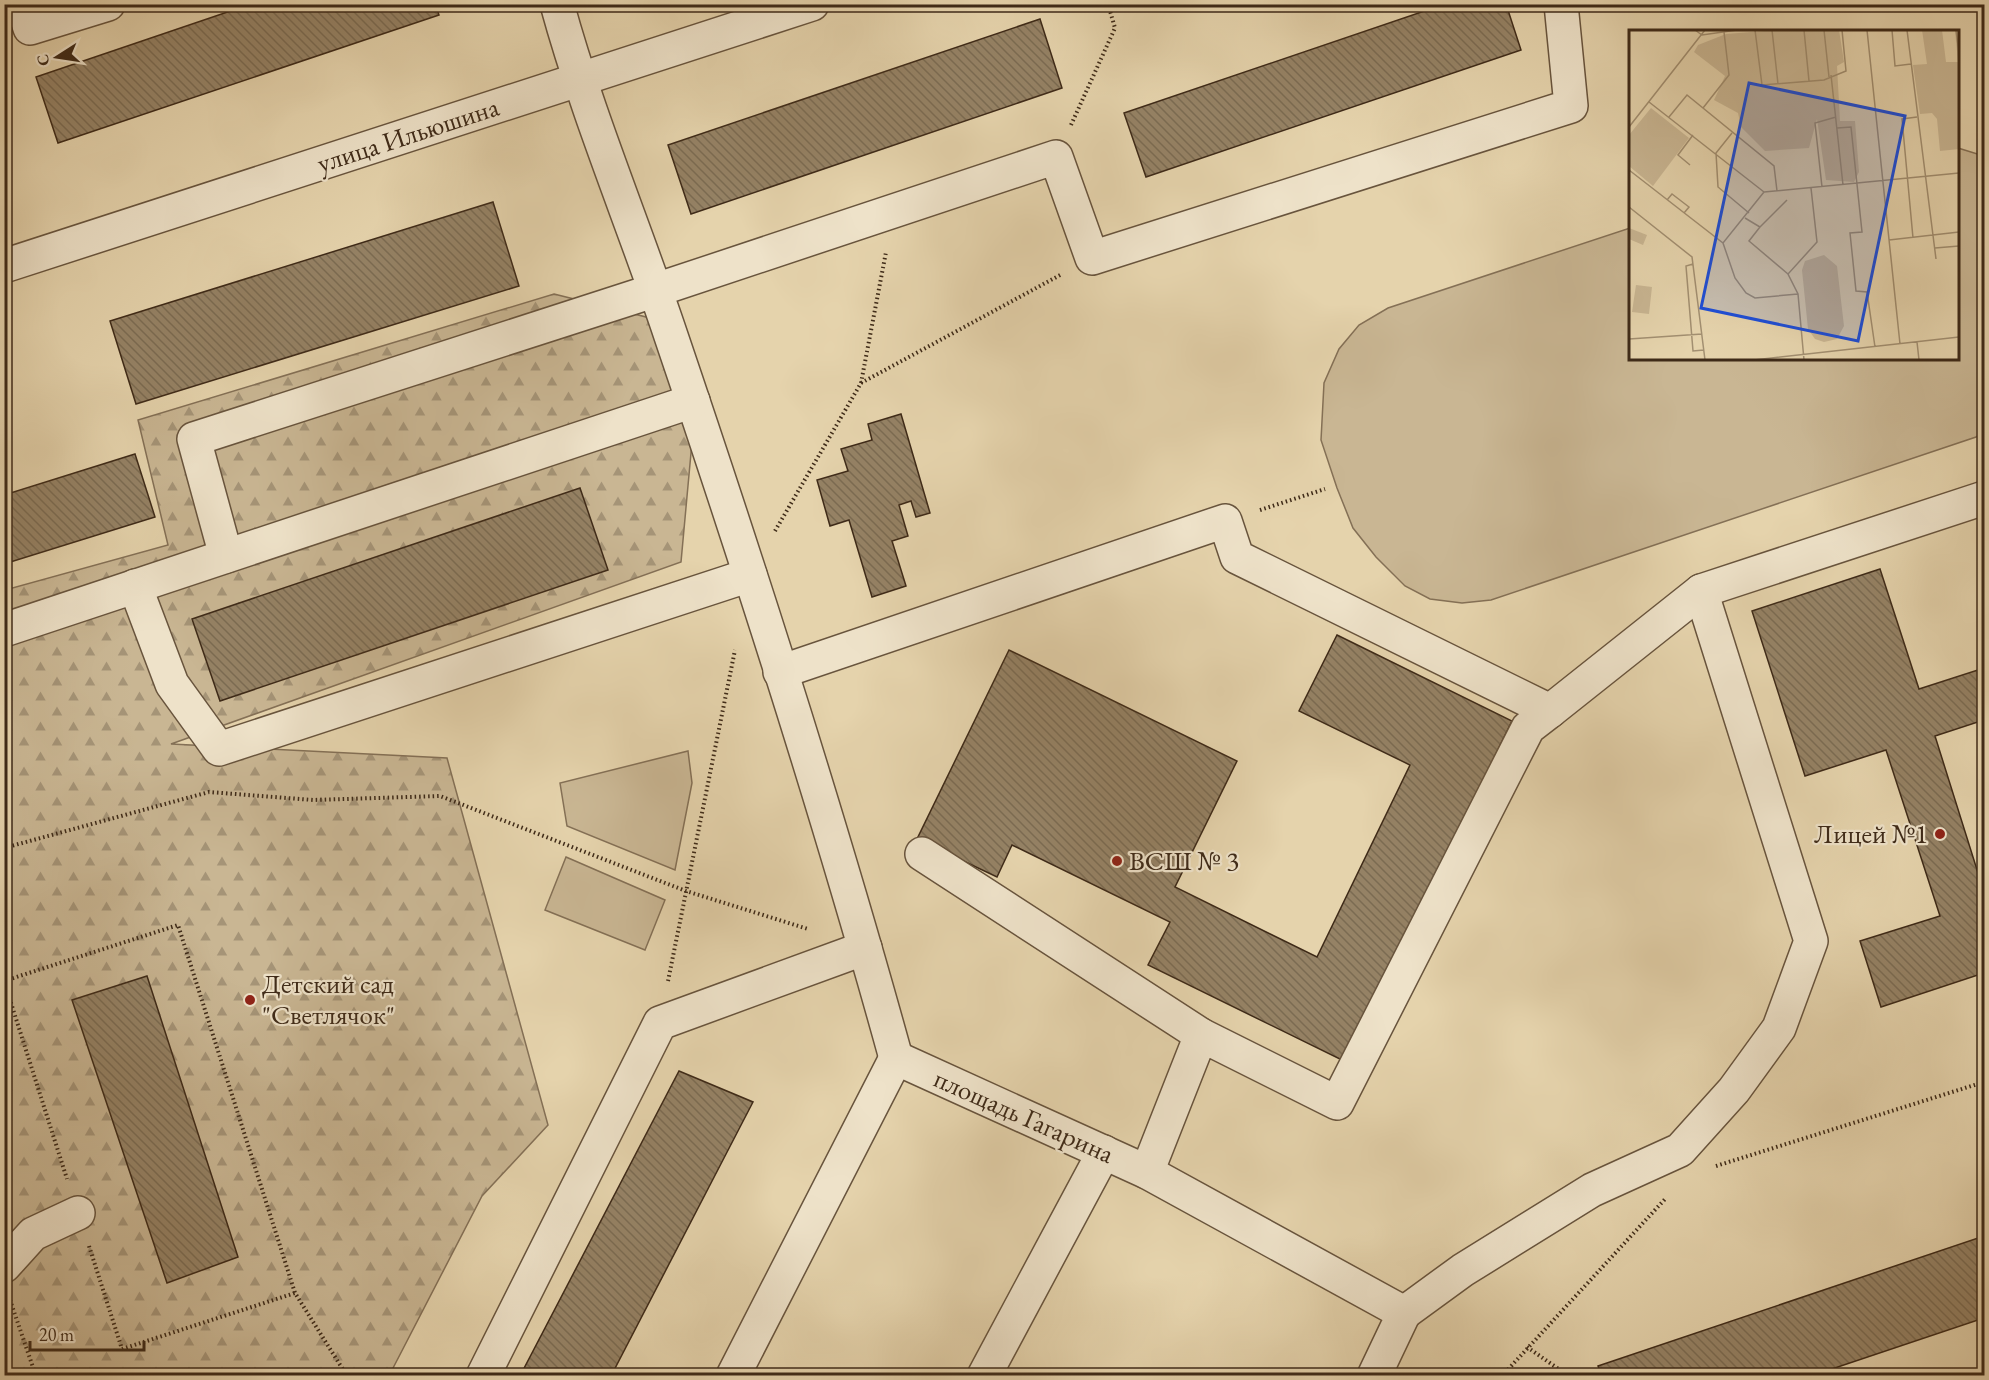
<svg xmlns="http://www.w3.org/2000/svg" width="1989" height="1380" viewBox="0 0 1989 1380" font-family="'EB Garamond',serif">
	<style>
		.green { fill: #c9b693; stroke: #847056; stroke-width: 1.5 }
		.forest { fill: url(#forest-firs); stroke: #847056; stroke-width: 1.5 }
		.building { fill: url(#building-back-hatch); stroke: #3e2a18; stroke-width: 1.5 }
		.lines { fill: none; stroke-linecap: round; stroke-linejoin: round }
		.minor-casing { stroke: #68543d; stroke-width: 36 }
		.path { stroke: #3e2a18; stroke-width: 4; stroke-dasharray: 1.5 3; stroke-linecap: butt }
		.minor { stroke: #eee2c9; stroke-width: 33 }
		.poi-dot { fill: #8f2418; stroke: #eee2c9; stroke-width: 2 }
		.labels { text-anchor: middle; stroke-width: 4.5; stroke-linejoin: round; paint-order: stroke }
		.street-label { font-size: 27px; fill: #3e2a18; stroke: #eee2c9 }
		.poi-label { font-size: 27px; fill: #3e2a18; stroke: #eee2c9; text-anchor: start }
		.inset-road { fill: none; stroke: #a28f71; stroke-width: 1.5 }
		.view { fill: #1d4ed8; fill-opacity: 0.15; stroke: #1d4ed8; stroke-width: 3 }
		.inset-edge { fill: none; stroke: #3e2a18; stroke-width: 3 }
	</style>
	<defs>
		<pattern id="forest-firs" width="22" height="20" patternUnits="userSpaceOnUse" patternTransform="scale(1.5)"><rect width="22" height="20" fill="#c9b693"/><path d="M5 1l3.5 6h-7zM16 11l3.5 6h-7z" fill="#a59477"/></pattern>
		<pattern id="building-back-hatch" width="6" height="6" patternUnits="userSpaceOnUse" patternTransform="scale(1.5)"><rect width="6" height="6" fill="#958265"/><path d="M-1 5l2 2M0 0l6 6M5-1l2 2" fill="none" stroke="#7b6b52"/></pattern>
	</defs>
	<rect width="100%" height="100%" fill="#e5d3ac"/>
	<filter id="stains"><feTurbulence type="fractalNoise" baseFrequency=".00333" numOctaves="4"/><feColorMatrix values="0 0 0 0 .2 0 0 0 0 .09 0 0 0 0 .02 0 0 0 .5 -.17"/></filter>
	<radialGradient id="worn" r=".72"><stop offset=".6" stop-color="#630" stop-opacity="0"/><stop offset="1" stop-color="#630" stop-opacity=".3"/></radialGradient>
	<g class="green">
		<path d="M1958,148L1984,156V431L1976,437L1491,600L1462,603L1430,599L1405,586L1376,557L1353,528L1337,488L1321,440L1324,383L1339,349L1359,325L1388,308L1630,228V358H1958Z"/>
		<path d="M688,751L692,783L675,870L567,826L560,783Z"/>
		<path d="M566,857L665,900L645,950L545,910Z"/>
	</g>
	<path class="forest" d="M554,294L650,318L692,442L681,562L171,744L447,758L548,1125L482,1196L392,1370L380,1376H5V590L168,545L138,420Z"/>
	<g class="building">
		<path d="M251,4H435L439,15L58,143L36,77Z"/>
		<path d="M1445,4H1506L1521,50L1146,177L1124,113Z"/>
		<path d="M1040,19L1062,88L691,214L668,145Z"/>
		<path d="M493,202L519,286L136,404L110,321Z"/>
		<path d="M901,414L930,513L916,517L911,501L899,505L908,536L892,541L906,586L872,597L849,520L830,526L817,480L848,471L841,449L872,440L868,424Z"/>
		<path d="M135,454L155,517L4,564V495Z"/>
		<path d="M580,488L608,570L220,701L192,619Z"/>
		<path d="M1880,569L1919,689L1984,668V720L1935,736L1984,892V973L1881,1007L1860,941L1940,916L1886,750L1805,776L1752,611Z"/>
		<path d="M1337,635L1512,721L1346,1062L1148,965L1170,922L1012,845L997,877L917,839L1009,650L1237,761L1175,887L1317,957L1410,765L1299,711Z"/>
		<path d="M147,976L238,1257L167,1283L72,1000Z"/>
		<path d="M679,1071L753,1102L611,1376H520Z"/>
		<path d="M1984,1236V1318L1811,1376H1602L1598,1366Z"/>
	</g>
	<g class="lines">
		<g class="minor-casing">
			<g id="minor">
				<path d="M22,4L30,28L108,4"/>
				<path d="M557,4C588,117 634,225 671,336C752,575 829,815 896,1058"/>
				<path d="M4,266L812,4"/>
				<path d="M226,556L194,439L656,290L1056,157L1092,258L1571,106L1561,4"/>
				<path d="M135,586L172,684L219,749L750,575"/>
				<path d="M4,630L693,401"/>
				<path d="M780,672L1225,521L1237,557L1550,711L1701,591L1984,498"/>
				<path d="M922,854L1201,1035"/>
				<path d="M896,1058L1147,1172L1404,1313L1374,1376"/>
				<path d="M1147,1172L1201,1035L1337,1103L1528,728L1550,711"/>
				<path d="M4,1266L33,1234L78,1213"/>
				<path d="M1404,1313L1463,1270L1592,1190L1680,1150L1734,1090L1779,1028L1811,941L1701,591"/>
				<path d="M483,1376L660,1023L865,948"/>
				<path d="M733,1376L896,1058"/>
				<path d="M984,1376L1104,1152"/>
			</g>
		</g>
		<g class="path">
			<path d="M1071,125L1115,28L1108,4"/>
			<path d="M861,383L1062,274"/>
			<path d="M1260,510L1325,489"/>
			<path d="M775,531L861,383L886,252"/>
			<path d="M4,848L209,792L313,800L440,796L686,891L808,929"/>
			<path d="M4,981L178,925L295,1293L347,1376"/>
			<path d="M4,981L67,1179"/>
			<path d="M668,981L735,650"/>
			<path d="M1716,1166L1984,1082"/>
			<path d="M89,1246L122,1349L295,1293"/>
			<path d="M10,1300L36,1376"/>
			<path d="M1527,1347L1560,1370L1562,1376"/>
			<path d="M1502,1376L1666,1198"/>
		</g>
		<use href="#minor" class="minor"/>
	</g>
	<g class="poi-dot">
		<circle cx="1940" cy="834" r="6"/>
		<circle cx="1117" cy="861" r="6"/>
		<circle cx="250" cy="1000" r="6"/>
	</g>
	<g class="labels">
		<g class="street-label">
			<text transform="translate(408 135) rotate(-18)" y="9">улица Ильюшина</text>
			<text transform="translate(1024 1116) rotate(24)" y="9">площадь Гагарина</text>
		</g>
		<g class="poi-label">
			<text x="1928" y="843" text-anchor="end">Лицей №1</text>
			<text x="1129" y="870">ВСШ № 3</text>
			<text x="262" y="993">Детский сад<tspan x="262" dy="31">"Светлячок"</tspan></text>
		</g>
	</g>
	<g transform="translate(1629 30)">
		<rect width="330" height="330" fill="#e5d3ac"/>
		<path d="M22,78L60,108L24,156L0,136V105ZM0,198L18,205L14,215L0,209ZM195,225L208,236L215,296L208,309L195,312L186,309L179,299L173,240L176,231ZM7,255L23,257L20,284L3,282Z" fill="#c9b693"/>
		<path d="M148,0H210L215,32L208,36L211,91H226L230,142L225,152L197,150L188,89L180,118L136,121L112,97L109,83L85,70L96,46L65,22L69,15L97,4ZM293,0H313L317,32H329L326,0H330V119L311,121L308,89L303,83L291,84L284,35L298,34Z" fill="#c9b693"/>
		<path class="inset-road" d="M66,0L73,5L108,0M126,0L133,55L195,50L217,41L213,0M143,0L149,54M175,0L180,51M195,0L200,47M238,0L271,314M263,0L266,36L282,34M278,0L307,229M327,0L330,23M202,45L214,155M20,72L135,162M74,78L100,45L95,2M40,87L58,65L145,136L148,161M0,97L76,0M208,98L222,97L233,202L221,203L227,261L238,262L246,317M103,103L87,123L89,157L120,183M61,135L49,125L64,105M0,140L94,213L135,162M193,157L186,93L207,87M135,162L330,143M38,170L43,164L60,177L55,183M0,177L63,227L76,330M116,188L131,197L120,211L159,244M131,197L158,170M284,208L273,89L288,87M260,210L330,202M94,213L106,248L117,263L126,268L169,264M306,218L330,216M64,234L57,236L64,321L75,320M0,309L73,304M288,312L290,330M125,330L330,307M175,330L169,264L159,244L188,212L182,158"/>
		<path class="view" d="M120,53L276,86L229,311L72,278Z"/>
		<rect width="330" height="330" class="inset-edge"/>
	</g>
	<rect width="1989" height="1380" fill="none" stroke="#e5d3ac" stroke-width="24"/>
	<rect x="6" y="6" width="1977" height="1368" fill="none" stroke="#3e2a18" stroke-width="3"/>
	<rect x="12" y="12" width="1965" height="1356" fill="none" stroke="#3e2a18" stroke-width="1.5"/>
	<g transform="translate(57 57) rotate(258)" stroke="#eee2c9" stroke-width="4.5" paint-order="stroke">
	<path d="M0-4.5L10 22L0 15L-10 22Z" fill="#3e2a18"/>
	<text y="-9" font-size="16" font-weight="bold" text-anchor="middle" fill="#3e2a18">С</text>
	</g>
	<path d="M30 1341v9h114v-9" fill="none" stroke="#3e2a18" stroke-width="3"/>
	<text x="39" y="1341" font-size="18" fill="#3e2a18" stroke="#eee2c9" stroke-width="4.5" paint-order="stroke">20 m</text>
	<rect width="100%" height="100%" filter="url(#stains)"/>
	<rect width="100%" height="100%" fill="url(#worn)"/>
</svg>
